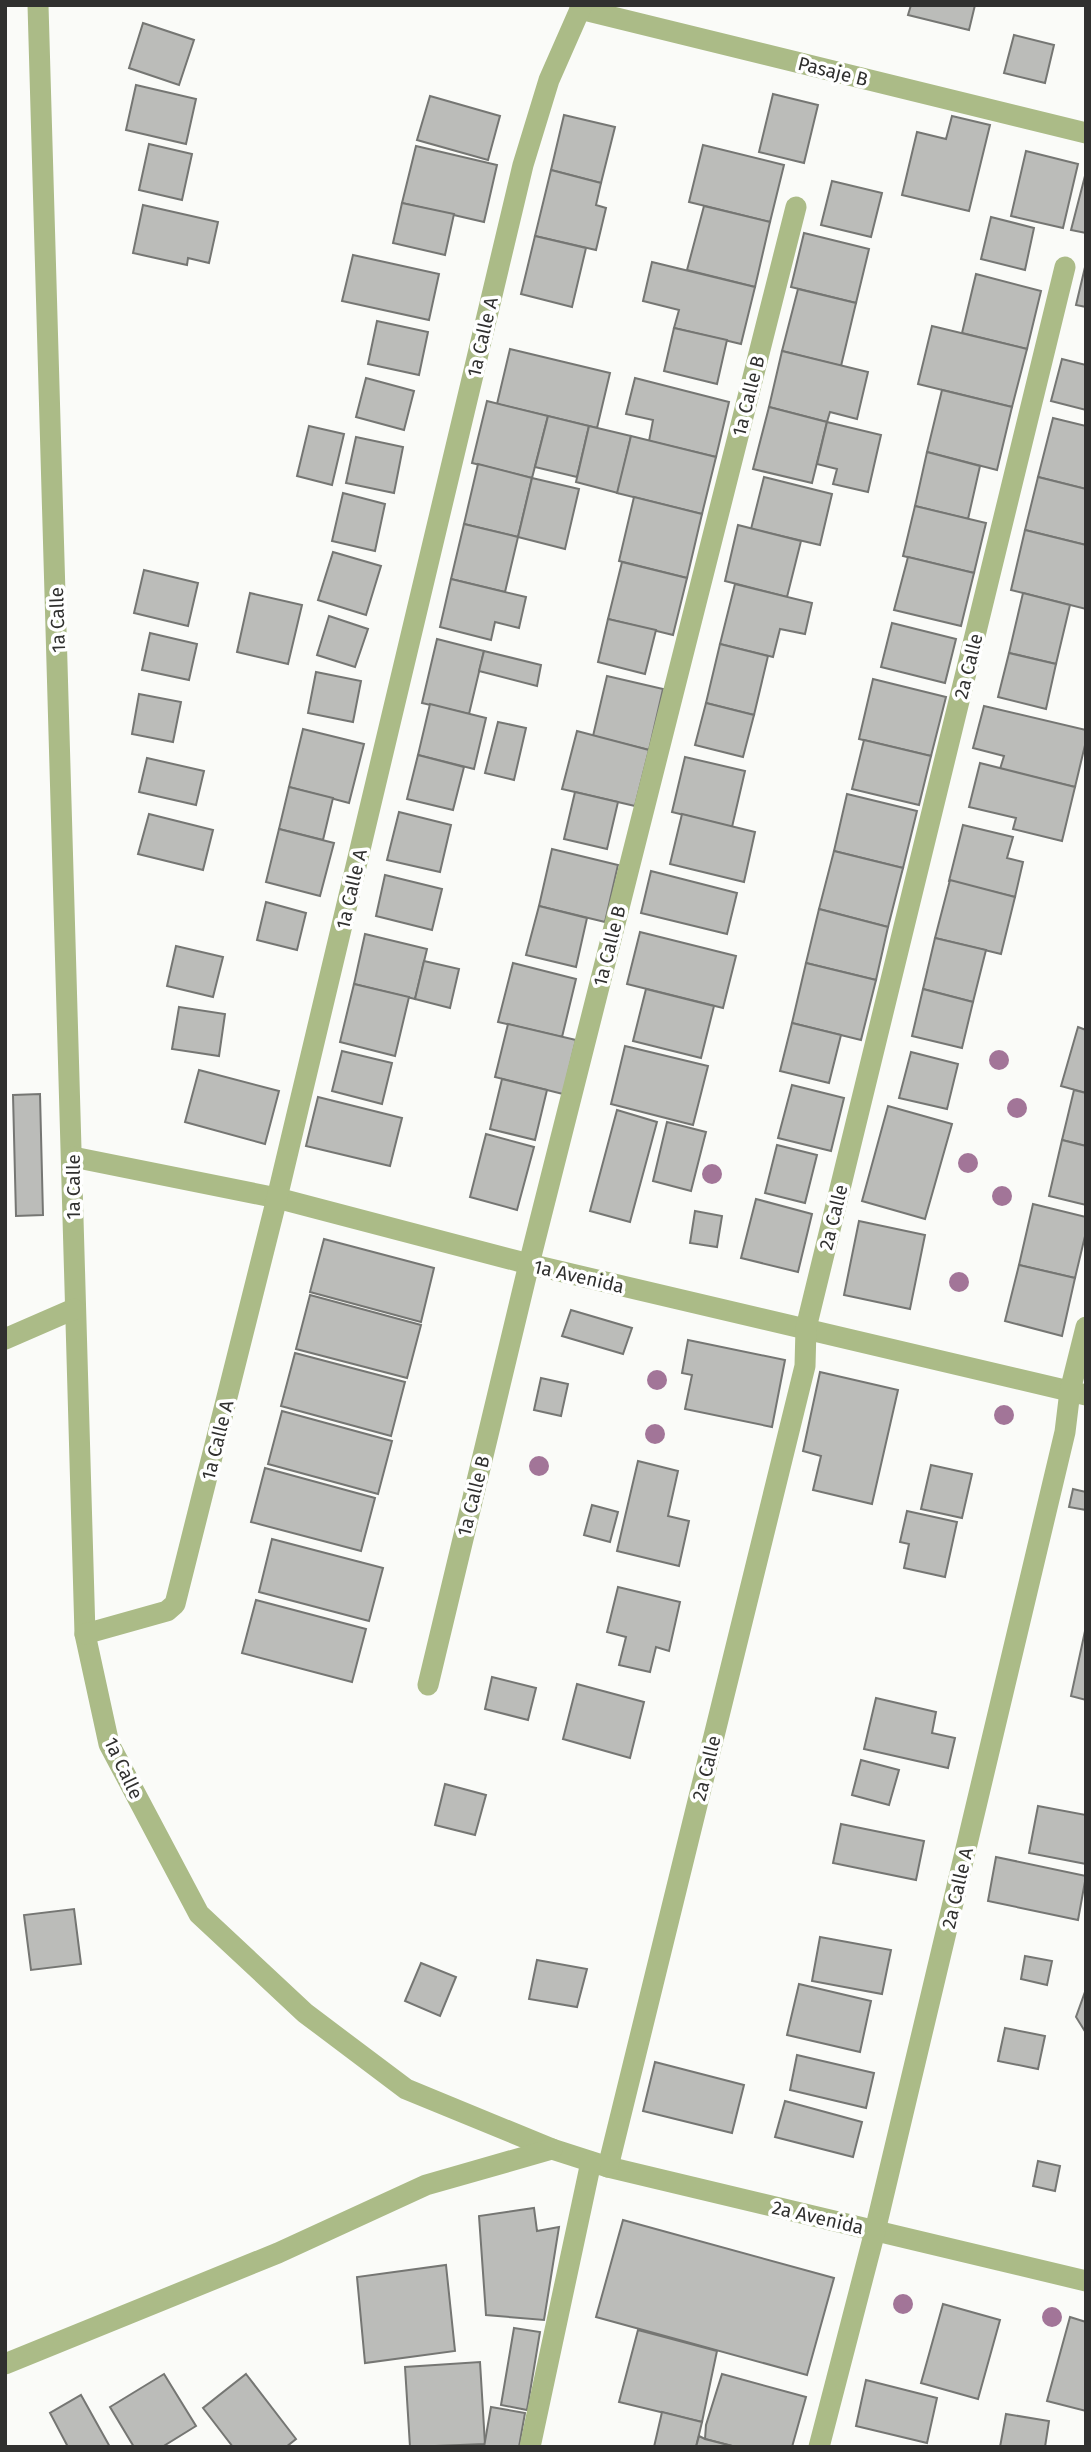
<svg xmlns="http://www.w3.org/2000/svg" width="1091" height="2452" viewBox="0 0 1091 2452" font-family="'Fira Sans',sans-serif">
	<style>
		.building { fill: #bbbcb9; stroke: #757673; stroke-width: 2 }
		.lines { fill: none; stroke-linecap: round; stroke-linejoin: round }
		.lane { stroke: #abbb87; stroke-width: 21 }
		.street { stroke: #abbb87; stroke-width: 21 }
		.tree { fill: #a27598 }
		.labels { text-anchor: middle; stroke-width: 7; stroke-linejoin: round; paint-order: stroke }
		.street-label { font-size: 19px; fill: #30302f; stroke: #fff }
	</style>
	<rect width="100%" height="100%" fill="#fafbf8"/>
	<g class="building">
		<path d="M911,5H975L969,30L908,15Z"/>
		<path d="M143,23L194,40L179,85L129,68Z"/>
		<path d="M1014,35L1054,45L1045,83L1004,73Z"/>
		<path d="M136,85L196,99L186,144L126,130Z"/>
		<path d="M773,94L818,105L804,163L759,152Z"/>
		<path d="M430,96L500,116L488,160L417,140Z"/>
		<path d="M564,115L615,127L601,183L551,170Z"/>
		<path d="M952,116L990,125L969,211L902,195L917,132L946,139Z"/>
		<path d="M149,144L192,154L182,200L139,190Z"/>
		<path d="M703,145L784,165L770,222L689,202Z"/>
		<path d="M416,146L497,165L484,222L402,203Z"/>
		<path d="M1026,151L1078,164L1063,228L1011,216Z"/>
		<path d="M551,170L601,183L596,205L606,208L596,250L535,236Z"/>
		<path d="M1086,172V233L1071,230Z"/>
		<path d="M832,181L882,193L871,237L821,225Z"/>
		<path d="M402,203L454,214L445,255L393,243Z"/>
		<path d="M143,205L218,222L209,263L188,258L187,265L133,253Z"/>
		<path d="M704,206L770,222L755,287L687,270Z"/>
		<path d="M991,217L1034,228L1025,270L981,259Z"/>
		<path d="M804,233L869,249L856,303L791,287Z"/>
		<path d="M535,236L586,248L572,307L521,294Z"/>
		<path d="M353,255L439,274L429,320L342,301Z"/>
		<path d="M652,262L755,287L741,344L674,328L679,310L643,301Z"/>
		<path d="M1086,263V307L1076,305Z"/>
		<path d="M976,274L1041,291L1027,349L962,333Z"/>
		<path d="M798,289L856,303L841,366L782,351Z"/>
		<path d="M377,321L428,332L419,375L368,364Z"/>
		<path d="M932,326L1027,349L1012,407L918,384Z"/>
		<path d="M674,328L727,340L717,384L664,371Z"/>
		<path d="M510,349L610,373L597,428L497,404Z"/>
		<path d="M782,351L868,372L857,419L830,412L827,422L769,407Z"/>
		<path d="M1062,359L1086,365V410L1051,401Z"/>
		<path d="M366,378L414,391L404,430L356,417Z"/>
		<path d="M635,378L729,402L716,457L649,441L653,420L626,414Z"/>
		<path d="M942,390L1012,407L997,470L927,452Z"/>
		<path d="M487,401L548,416L532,478L472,463Z"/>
		<path d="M769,407L827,422L812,483L753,469Z"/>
		<path d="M548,416L589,426L577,477L535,467Z"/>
		<path d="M1053,418L1086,426V489L1038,477Z"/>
		<path d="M827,422L881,435L868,492L833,484L837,469L817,464Z"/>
		<path d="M309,426L344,434L332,485L297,476Z"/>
		<path d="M589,426L631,436L618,493L576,482Z"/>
		<path d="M631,436L716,457L702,514L617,493Z"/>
		<path d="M356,437L403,447L394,493L346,483Z"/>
		<path d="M927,452L980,466L968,519L915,506Z"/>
		<path d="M478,464L532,478L518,537L464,524Z"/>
		<path d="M764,477L832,494L820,545L751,529Z"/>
		<path d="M1038,477L1086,489V545L1025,530Z"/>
		<path d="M532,478L579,489L565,549L518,537Z"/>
		<path d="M343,493L385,504L375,551L332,541Z"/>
		<path d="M634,497L702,514L687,578L619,561Z"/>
		<path d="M915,506L986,523L974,573L903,556Z"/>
		<path d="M464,524L518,537L505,592L451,579Z"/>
		<path d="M738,525L801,541L787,597L725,581Z"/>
		<path d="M1025,530L1086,545V609L1011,590Z"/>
		<path d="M333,552L381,566L366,615L318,600Z"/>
		<path d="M908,557L974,573L961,626L894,610Z"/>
		<path d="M622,562L687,578L673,635L608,619Z"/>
		<path d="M144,570L198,583L188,626L134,613Z"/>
		<path d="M451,579L526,597L519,628L495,622L491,640L440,627Z"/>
		<path d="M735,584L812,603L805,634L780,629L773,657L720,644Z"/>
		<path d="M250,593L302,605L288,664L237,652Z"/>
		<path d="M1023,593L1070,605L1056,664L1009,653Z"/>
		<path d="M329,616L368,629L355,667L317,655Z"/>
		<path d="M608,619L656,630L645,674L598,662Z"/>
		<path d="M892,623L956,639L945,683L881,667Z"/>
		<path d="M150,633L197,644L189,680L142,670Z"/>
		<path d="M437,639L484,651L469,714L422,703Z"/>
		<path d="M720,644L768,656L754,715L706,703Z"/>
		<path d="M484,651L541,665L537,686L479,671Z"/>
		<path d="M1009,653L1056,664L1046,709L998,697Z"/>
		<path d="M316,672L361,681L353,722L308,713Z"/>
		<path d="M607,676L663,689L649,750L593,736Z"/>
		<path d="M873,679L946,697L931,756L859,739Z"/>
		<path d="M139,694L181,702L173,742L132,734Z"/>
		<path d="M706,703L754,715L743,757L695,745Z"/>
		<path d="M430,704L486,718L474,769L418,755Z"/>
		<path d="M984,706L1086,730V741L1075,787L1000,769L1004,756L973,748Z"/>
		<path d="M498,722L526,728L514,780L485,773Z"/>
		<path d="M303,729L364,744L349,803L289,787Z"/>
		<path d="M577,731L649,750L635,806L562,789Z"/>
		<path d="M864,740L931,756L919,805L852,789Z"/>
		<path d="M418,755L464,767L453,810L407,799Z"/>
		<path d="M685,757L745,771L732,827L672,812Z"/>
		<path d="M147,758L204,771L196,805L139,792Z"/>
		<path d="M980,763L1075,787L1062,841L1013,829L1016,818L969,807Z"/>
		<path d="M289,787L333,798L323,840L279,829Z"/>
		<path d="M575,792L618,802L607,849L564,839Z"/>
		<path d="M847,794L917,811L903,868L834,851Z"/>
		<path d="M399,812L451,825L440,872L387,860Z"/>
		<path d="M149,814L213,830L203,870L138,854Z"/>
		<path d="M682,814L755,832L744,882L670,864Z"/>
		<path d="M963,825L1013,837L1007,858L1023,862L1015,897L949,881Z"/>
		<path d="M279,829L334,843L320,896L266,882Z"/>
		<path d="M552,849L618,865L605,922L539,906Z"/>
		<path d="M834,851L903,868L888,927L819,909Z"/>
		<path d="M651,871L737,893L727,934L641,913Z"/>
		<path d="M385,875L442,889L432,930L376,916Z"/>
		<path d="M950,880L1015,897L1001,954L935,938Z"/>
		<path d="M266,902L306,913L297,950L257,940Z"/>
		<path d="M539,906L587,918L576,967L526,955Z"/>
		<path d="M819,909L888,927L876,980L806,963Z"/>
		<path d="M640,932L736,956L723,1008L627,984Z"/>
		<path d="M365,934L427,949L415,999L354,984Z"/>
		<path d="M935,938L986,950L973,1002L923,989Z"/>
		<path d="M176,946L223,957L213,997L167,986Z"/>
		<path d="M424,961L459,969L450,1008L415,999Z"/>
		<path d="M513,963L576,979L562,1037L498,1022Z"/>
		<path d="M806,963L876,980L861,1040L792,1023Z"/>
		<path d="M354,984L409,997L395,1056L340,1042Z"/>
		<path d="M646,989L714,1006L701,1058L633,1041Z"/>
		<path d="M923,989L973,1002L962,1048L912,1036Z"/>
		<path d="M179,1007L225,1014L219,1056L172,1049Z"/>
		<path d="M792,1023L841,1035L829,1083L780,1071Z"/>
		<path d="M508,1024L576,1040L563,1094L495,1077Z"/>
		<path d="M1078,1027L1086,1030V1093L1061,1086Z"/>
		<path d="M625,1046L708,1066L693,1125L611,1104Z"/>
		<path d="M342,1051L392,1063L382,1104L332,1091Z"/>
		<path d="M911,1052L958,1064L947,1109L899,1098Z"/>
		<path d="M199,1070L279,1091L265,1144L185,1122Z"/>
		<path d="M502,1079L547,1090L535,1140L490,1129Z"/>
		<path d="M792,1085L844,1098L831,1151L778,1138Z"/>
		<path d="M1074,1090L1086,1093V1146L1062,1140Z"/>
		<path d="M40,1094L43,1215L16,1216L13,1095Z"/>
		<path d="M318,1097L402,1118L390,1166L306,1146Z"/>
		<path d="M888,1106L952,1124L925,1219L862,1201Z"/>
		<path d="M617,1110L657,1122L630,1222L590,1211Z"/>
		<path d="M667,1122L706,1132L691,1191L653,1181Z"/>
		<path d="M486,1134L534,1147L517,1210L470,1197Z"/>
		<path d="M1062,1140L1086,1146V1205L1049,1196Z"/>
		<path d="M777,1145L817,1155L805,1203L765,1193Z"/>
		<path d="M756,1199L812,1214L798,1272L741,1258Z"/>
		<path d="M1033,1204L1086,1217V1232L1075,1278L1019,1265Z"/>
		<path d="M695,1211L722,1216L717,1247L690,1243Z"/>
		<path d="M859,1221L925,1235L910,1309L844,1295Z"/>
		<path d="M324,1239L434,1268L421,1322L310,1292Z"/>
		<path d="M1019,1265L1075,1278L1062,1336L1005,1321Z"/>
		<path d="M310,1295L421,1325L407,1378L296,1349Z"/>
		<path d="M571,1310L632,1328L623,1354L562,1336Z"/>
		<path d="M688,1340L785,1360L772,1427L685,1409L692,1375L682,1373Z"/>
		<path d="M295,1353L405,1382L391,1436L281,1406Z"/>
		<path d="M820,1372L898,1390L872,1504L813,1490L821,1456L803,1451Z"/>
		<path d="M541,1378L568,1384L561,1416L534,1410Z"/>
		<path d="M282,1411L392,1441L378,1494L268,1464Z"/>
		<path d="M638,1461L678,1471L668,1516L689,1521L679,1566L617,1551Z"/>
		<path d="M931,1465L972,1474L962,1518L921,1509Z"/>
		<path d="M265,1468L375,1498L361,1551L251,1522Z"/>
		<path d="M1073,1489L1086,1492V1510L1069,1507Z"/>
		<path d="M592,1505L618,1512L610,1542L584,1535Z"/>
		<path d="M907,1511L957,1522L945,1577L904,1568L909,1544L900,1542Z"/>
		<path d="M272,1539L383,1568L369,1621L259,1592Z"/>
		<path d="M618,1587L680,1602L669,1651L656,1647L650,1672L619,1665L626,1637L607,1632Z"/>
		<path d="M256,1600L366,1629L352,1682L242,1653Z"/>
		<path d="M1085,1631H1086V1700L1071,1696Z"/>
		<path d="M492,1677L536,1688L528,1720L485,1709Z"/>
		<path d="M577,1684L644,1702L630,1758L563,1739Z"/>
		<path d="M876,1698L936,1712L932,1733L955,1738L948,1768L864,1749Z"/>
		<path d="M861,1760L899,1770L889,1805L852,1795Z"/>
		<path d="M445,1784L486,1795L475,1835L435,1825Z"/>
		<path d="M1038,1806L1086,1815V1864L1029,1853Z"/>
		<path d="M841,1824L924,1841L916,1880L833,1863Z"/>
		<path d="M996,1857L1086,1876L1078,1920L988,1901Z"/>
		<path d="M74,1909L81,1964L31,1970L24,1915Z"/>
		<path d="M820,1937L891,1950L882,1994L812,1981Z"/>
		<path d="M1025,1956L1052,1961L1047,1985L1021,1979Z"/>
		<path d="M537,1960L587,1969L577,2007L529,1999Z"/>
		<path d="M421,1963L456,1977L440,2016L405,2001Z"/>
		<path d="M799,1984L871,2001L860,2052L787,2035Z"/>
		<path d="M1086,1989V2033L1076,2017Z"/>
		<path d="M1005,2028L1045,2036L1038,2069L998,2061Z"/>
		<path d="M797,2055L874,2073L866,2108L790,2090Z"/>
		<path d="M655,2062L744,2085L732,2133L643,2111Z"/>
		<path d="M785,2101L862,2122L853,2157L775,2137Z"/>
		<path d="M1038,2161L1060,2166L1055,2191L1033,2186Z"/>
		<path d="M534,2208L537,2231L559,2227L544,2320L486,2315L479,2216Z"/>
		<path d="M623,2220L834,2278L807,2375L596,2317Z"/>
		<path d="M446,2265L455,2351L365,2363L357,2277Z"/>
		<path d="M943,2304L1000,2320L978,2399L921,2383Z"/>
		<path d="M1070,2317L1086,2322V2411L1047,2401Z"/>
		<path d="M514,2328L540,2332L527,2410L501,2405Z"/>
		<path d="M638,2330L717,2351L702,2422L619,2402Z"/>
		<path d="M480,2362L485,2444L410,2447L405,2367Z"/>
		<path d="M164,2374L196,2426L162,2447H134L110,2407Z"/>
		<path d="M246,2374L296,2439L286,2447H233L203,2408Z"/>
		<path d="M722,2374L806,2397L792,2447H736L705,2439L706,2425Z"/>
		<path d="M866,2380L937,2398L927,2443L856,2426Z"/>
		<path d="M81,2395L110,2447H68L50,2413Z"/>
		<path d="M491,2407L525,2413L519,2447H484Z"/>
		<path d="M662,2412L702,2422L696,2447H654Z"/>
		<path d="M1006,2414L1049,2421L1045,2447H1000Z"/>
		<path d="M699,2436L705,2439L736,2447H696Z"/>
	</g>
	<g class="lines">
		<path class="lane" d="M580,9L1086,133"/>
		<g class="street">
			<path d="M38,5L85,1634L109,1744L199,1914L305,2013L406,2089L552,2149L608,2167L1086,2281"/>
			<path d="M73,1157L277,1198L529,1264L1086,1395"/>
			<path d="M5,1339L74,1309"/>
			<path d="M85,1634L167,1611L175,1604L277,1198L523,165L549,80L582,5"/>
			<path d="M428,1685L529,1264L796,207"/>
			<path d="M608,2167L805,1366L806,1328L1065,267"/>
			<path d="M5,2364L278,2253L426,2185L552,2149"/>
			<path d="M530,2447L591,2162"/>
			<path d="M819,2447L875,2231L1065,1432L1070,1391L1086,1327"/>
		</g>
	</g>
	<g class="tree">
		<circle cx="999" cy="1060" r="10"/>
		<circle cx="1017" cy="1108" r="10"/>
		<circle cx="968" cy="1163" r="10"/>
		<circle cx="712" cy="1174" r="10"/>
		<circle cx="1002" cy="1196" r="10"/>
		<circle cx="959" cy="1282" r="10"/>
		<circle cx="657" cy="1380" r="10"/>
		<circle cx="1004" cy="1415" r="10"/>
		<circle cx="655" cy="1434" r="10"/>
		<circle cx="539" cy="1466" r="10"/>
		<circle cx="903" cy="2304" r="10"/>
		<circle cx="1052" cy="2317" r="10"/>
	</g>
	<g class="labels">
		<g class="street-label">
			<text transform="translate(833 71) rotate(14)" y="7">Pasaje B</text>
			<text transform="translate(482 337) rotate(-77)" y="7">1a Calle A</text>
			<text transform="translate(748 396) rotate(-76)" y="7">1a Calle B</text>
			<text transform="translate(57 620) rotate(-92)" y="7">1a Calle</text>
			<text transform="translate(968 666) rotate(-76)" y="7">2a Calle</text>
			<text transform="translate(351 889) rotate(-77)" y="7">1a Calle A</text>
			<text transform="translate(609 946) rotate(-76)" y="7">1a Calle B</text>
			<text transform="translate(73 1187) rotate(-90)" y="7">1a Calle</text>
			<text transform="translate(833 1217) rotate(-76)" y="7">2a Calle</text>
			<text transform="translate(579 1276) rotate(13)" y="7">1a Avenida</text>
			<text transform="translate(217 1440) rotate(-76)" y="7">1a Calle A</text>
			<text transform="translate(473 1496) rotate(-76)" y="7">1a Calle B</text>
			<text transform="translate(124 1768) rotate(65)" y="7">1a Calle</text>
			<text transform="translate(706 1768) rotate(-76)" y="7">2a Calle</text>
			<text transform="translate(957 1888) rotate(-77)" y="7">2a Calle A</text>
			<text transform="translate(818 2217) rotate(13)" y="7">2a Avenida</text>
		</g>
	</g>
	<rect width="1091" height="2452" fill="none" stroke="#30302f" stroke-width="14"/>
</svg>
